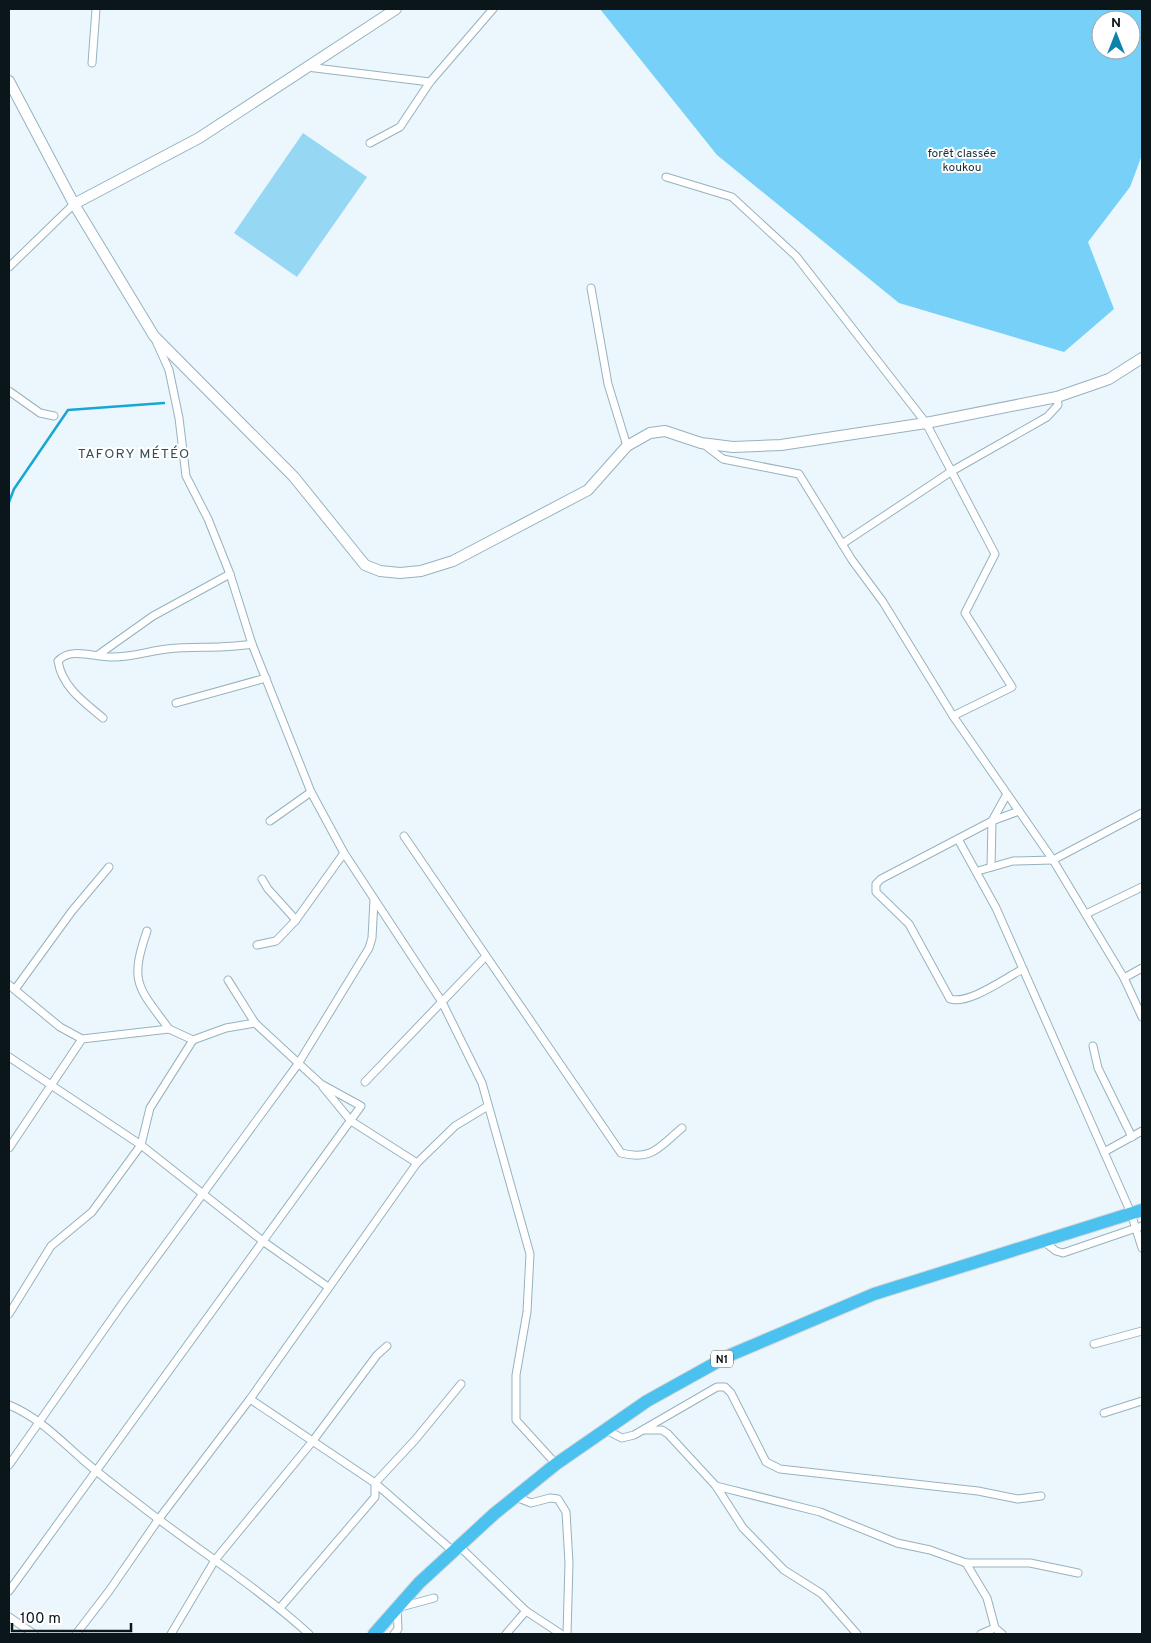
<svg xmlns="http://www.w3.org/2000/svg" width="1151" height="1643" viewBox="0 0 1151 1643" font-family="Overpass,sans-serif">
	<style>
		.green { fill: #96d7f4 }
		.forest { fill: #76d0f7; fill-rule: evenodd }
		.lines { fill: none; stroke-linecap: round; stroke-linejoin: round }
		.stream { stroke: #19a6d5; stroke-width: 2.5 }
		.street-casing { stroke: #96b2c0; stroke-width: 9 }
		.secondary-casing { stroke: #96b2c0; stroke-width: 12 }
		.highway-casing { stroke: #d3d5d6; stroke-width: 14 }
		.street { stroke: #fff; stroke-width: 7 }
		.secondary { stroke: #fff; stroke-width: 10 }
		.highway { stroke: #4bc1ef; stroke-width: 12 }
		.labels { text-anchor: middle; stroke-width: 4; stroke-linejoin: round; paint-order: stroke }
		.shield { fill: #fff; stroke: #545c5f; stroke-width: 1 }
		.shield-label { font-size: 11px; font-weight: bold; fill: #0b161b }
		.park-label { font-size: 12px; fill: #1a2f38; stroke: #fff }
		.neighbourhood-label { font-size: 14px; letter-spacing: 1px; fill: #354f5a; stroke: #fff }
	</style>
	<rect width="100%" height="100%" fill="#ebf7fd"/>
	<path class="green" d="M303,133L367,177L297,277L234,233Z"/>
	<path class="forest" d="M600,9H1142V155L1130,187L1088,242L1114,309L1064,352L899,303L717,155ZM1101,20H1131V50H1101Z"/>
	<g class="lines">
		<path class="stream" d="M9,502L14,489L68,410L164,403"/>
		<g class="street-casing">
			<g id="street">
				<path d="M92,63L96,9"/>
				<path d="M307,67L430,82"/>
				<path d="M370,143L400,127L430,82L493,9"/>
				<path d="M666,177L732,197L796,256L926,423L995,554L965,613L1012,687L953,716"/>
				<path d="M9,267L74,204"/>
				<path d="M591,288L608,384L627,446"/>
				<path d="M156,341L169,370L179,418L186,476L208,519L230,574L252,644L311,792L344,853L442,1002L482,1083L530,1254L527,1312L516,1375V1420L556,1464"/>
				<path d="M9,391L40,413L54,416"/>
				<path d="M702,443L723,459L799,474L852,560L883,602L953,716L1053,860L1124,978L1142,1017"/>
				<path d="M842,544L952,471L1047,417L1058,405L1057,397"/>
				<path d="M98,655L153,616L230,574"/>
				<path d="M176,703L266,678"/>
				<path d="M103,718C84,702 62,687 58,661C70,647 94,657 110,657C129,658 149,651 167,649C196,646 224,649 252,644"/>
				<path d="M1007,794L992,821L881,879L876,884V892L909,924L950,999C969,1005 1005,978 1023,969"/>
				<path d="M270,821L311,792"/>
				<path d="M404,836L621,1153C652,1161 659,1147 682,1128"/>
				<path d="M958,839L996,908L1131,1213L1142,1248"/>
				<path d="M991,867L992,821L1019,811"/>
				<path d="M978,871L1013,861L1053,860L1142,813"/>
				<path d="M262,879L268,889L296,920"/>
				<path d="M1086,914L1142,887"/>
				<path d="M147,931C129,983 138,987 169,1029"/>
				<path d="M257,945L276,941L296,920L344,853"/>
				<path d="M1124,978L1142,968"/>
				<path d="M228,980L255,1023"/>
				<path d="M9,985L60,1027L82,1039"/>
				<path d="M16,988L72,911L109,867"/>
				<path d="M1093,1046L1098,1068L1132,1137"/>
				<path d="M9,1057L141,1145L264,1242L328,1287"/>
				<path d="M365,1082L485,957"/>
				<path d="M323,1087L351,1121L417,1163"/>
				<path d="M9,1148L82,1039L169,1029L193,1040L226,1028L255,1023L321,1084L361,1106L9,1591"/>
				<path d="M1104,1152L1142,1131"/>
				<path d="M1043,1241L1056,1251L1063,1253L1142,1226"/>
				<path d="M9,1314L51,1246L92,1212L141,1145L150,1108L193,1040"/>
				<path d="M1094,1344L1142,1331"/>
				<path d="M250,1399L375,1483V1497L280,1608"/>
				<path d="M9,1405C38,1417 59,1439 82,1459C99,1474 118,1488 136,1502C193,1547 255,1585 309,1634"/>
				<path d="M1104,1413L1142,1401"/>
				<path d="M604,1429L622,1438L634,1435L717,1387H725L731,1393L766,1462L780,1469L978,1491L1018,1499L1041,1496"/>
				<path d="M644,1430H662L668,1434L716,1486L743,1528L784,1570L822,1594L857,1634"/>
				<path d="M9,1465L122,1304L298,1064L369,948L372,938L374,900"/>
				<path d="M716,1486L820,1512L897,1543L930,1550L966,1563H1030L1078,1573"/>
				<path d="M516,1497L531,1503L550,1498L558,1499L566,1512L569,1563L567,1634"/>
				<path d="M459,1546L526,1611L561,1634"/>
				<path d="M453,1551L375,1483L415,1440L461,1384"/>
				<path d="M966,1563L987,1598L995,1628L1002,1634"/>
				<path d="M9,1617L34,1634"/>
				<path d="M76,1634L109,1591L158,1520L250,1399L417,1163L455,1126L488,1106"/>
				<path d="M171,1634L215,1560L312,1442L377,1355L387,1346"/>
				<path d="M394,1634L398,1629L397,1608L434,1598"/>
				<path d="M506,1634L526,1611"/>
				<path d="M981,1634L995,1628"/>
			</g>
		</g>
		<g class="secondary-casing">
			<g id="secondary">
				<path d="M9,81L74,204L154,336L294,477L365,565L380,571L400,573L421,571L453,561L588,490L627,446L650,433L665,431L701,443L733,447L781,445L926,423L1057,397L1109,379L1142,358"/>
				<path d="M74,204L199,138L396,9"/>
			</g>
		</g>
		<g class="highway-casing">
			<path id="highway" d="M374,1634L419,1583L494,1514L556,1464L647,1401L728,1356L874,1294L1142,1210"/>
		</g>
		<use href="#street" class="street"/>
		<use href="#secondary" class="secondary"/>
		<use href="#highway" class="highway"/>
	</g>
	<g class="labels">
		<rect class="shield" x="711" y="1350.5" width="22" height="17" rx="4"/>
		<g class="shield-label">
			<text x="722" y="1363">N1</text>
		</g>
		<g class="park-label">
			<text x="962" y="157">forêt classée<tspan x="962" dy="14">koukou</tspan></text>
		</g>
		<g class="neighbourhood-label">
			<text x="134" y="458">TAFORY MÉTÉO</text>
		</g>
	</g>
	<rect width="1151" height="1643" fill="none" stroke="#0b161b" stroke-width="20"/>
	<g transform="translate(1116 35)"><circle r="24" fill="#ffffff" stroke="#9da2a4"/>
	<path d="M0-4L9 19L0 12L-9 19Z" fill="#0c83a8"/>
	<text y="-8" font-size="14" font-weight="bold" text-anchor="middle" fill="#0b161b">N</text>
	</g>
	<path d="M12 1623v8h119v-8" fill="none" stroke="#0b161b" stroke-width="2.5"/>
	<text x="20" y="1623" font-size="15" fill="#0b161b" stroke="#ffffff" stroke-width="4" paint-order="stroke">100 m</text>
</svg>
